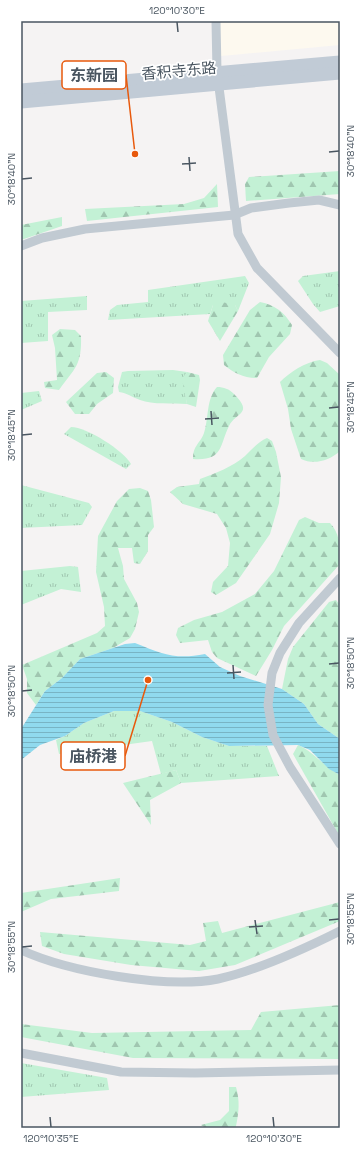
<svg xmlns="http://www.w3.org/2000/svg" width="361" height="1149" viewBox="0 0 361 1149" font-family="'Space Grotesk','Noto Sans SC',sans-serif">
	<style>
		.commercial { fill: #fdf9ef }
		.grass { fill: url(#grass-tufts) }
		.forest { fill: url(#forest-firs) }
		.water { fill: url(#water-rules) }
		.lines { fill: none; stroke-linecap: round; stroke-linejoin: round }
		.minor { stroke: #c1cad2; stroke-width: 9 }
		.secondary { stroke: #c1cbd6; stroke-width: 13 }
		.ticks { fill: none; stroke: #4a5661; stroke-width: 1.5 }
		.labels { text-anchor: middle; stroke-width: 3.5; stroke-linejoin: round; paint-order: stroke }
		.street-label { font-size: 15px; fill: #4a5661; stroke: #fff }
		.leader { fill: none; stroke: #e8590c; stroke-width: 1.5 }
		.callout-dot { fill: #e8590c; stroke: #fff; stroke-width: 1.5 }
		.callout { fill: #fff; stroke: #e8590c; stroke-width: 1.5 }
		.callout-label { font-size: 16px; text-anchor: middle; font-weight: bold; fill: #4a5661 }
		.neatline { fill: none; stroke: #4a5661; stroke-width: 1.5 }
		.ticks-label { font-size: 10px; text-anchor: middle; fill: #4a5661 }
	</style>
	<defs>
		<pattern id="grass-tufts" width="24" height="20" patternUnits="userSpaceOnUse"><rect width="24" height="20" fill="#c3f1d5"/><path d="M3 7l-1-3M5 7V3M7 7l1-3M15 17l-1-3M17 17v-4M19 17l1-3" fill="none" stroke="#a0c6b0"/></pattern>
		<pattern id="forest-firs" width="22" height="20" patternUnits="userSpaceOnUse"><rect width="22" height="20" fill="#c3f1d5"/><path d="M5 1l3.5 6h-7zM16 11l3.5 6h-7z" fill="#a0c6b0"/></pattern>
		<pattern id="water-rules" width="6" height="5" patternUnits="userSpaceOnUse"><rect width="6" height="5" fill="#90daee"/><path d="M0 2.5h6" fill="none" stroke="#78b4c4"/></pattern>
	</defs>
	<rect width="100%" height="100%" fill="#f5f3f3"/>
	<path class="commercial" d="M218,21H340V45L221,56Z"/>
	<g class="grass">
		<path d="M340,271V306L320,312L313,304L298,281L303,276Z"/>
		<path d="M245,276L249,283L238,311L235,305H213L210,314L108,320L110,310L117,305L148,302V290Z"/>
		<path d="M87,296V310L48,312V341L21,343V301Z"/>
		<path d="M173,370L187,372L183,379L187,404C172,403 153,405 140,400C132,397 127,393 119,392L118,387L122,372L128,371Z"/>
		<path d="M39,391L42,401L21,410V393Z"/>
		<path d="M71,427C87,427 124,451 131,464L126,469L64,434Z"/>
		<path d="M21,485L89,503L92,507L82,525L21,528Z"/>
		<path d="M70,566L78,567L81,592L61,589L21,605V571Z"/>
		<path d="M114,711H140L172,722L202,737L229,746H267L279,776L181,783L176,770L161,774L152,741L59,754L56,740L65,736L84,723Z"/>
		<path d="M21,1063L107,1078L109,1090L21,1097Z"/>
	</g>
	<g class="forest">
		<path d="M340,171V194L246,201L245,184L249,177Z"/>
		<path d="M217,184L218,207L87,221L85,209L184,204L204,198Z"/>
		<path d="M62,217V226L21,240V225Z"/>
		<path d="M222,302L235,305L238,311L220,341L208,321L213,305Z"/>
		<path d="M260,302C275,305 284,312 292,325L290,334L269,357L257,378C243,378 234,373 224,365L223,355L250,310Z"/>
		<path d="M60,329L75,330L81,336C82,365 75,368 59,390L45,388L44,382L57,380L55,348L52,335Z"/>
		<path d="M320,360L327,363L340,375V451C329,461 314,465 301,459L291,429L288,409L280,382C290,372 305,362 320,360Z"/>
		<path d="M106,372L114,378L113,393L97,404L89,414H75L66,402L97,373Z"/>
		<path d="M187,372L199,375L200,380L196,407L187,404L182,379Z"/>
		<path d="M217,387C224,387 229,389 234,394C254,414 236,412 229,426C219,447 223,461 193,459C193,445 200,444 204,433C209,418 206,399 217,387Z"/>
		<path d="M267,438L272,441L276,452L281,477L279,503L270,534L236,583L216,595L211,592L213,582L228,566L230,543L226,528L217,514L183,504L170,492L177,487L199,484L200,479C216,473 232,467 245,456C252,449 258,442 267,438Z"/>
		<path d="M140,488L148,491L151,500L154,527L148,535V551L140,564L134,563L132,548H118L123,566L124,579L137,603L139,612L135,629L130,638L113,648L80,659L62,678L45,691L36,705L27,693V679L22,665L97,633L105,626L104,607L96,572L98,536L117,501L129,489Z"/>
		<path d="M305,517L319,523H330C341,535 340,548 340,564L284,626L272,650L256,676L217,658L212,652L208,640L180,643L176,635L178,628L194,620L222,612L255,594L274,571L299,520Z"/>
		<path d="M336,600L340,605V739L318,724L304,704L282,689L288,659L293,647L329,602Z"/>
		<path d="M298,745C314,752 324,767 340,775V837L293,754Z"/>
		<path d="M176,770L181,783L150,800L151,825L123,783Z"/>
		<path d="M120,878L119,891L51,899L21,912V893Z"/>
		<path d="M340,902V921L235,965L199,971L131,965L64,954L42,946L40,932L190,945L206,941L203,923L218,921L222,933Z"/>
		<path d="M340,1005V1059L133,1058L21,1037V1024L92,1033L251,1030L261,1012Z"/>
		<path d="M229,1087H236C240,1101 239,1112 236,1126L235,1128H206L201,1125L220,1120L229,1111Z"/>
	</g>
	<path class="water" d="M135,643C162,654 176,660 205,654L220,667L240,676L282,689L304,704L318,724L340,739V775L329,769L310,750L298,745L229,746L202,737L172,722L140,711H114L84,723L65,736L40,745L21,760V729L45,691L62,678L80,659L125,644Z"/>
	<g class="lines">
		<g class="minor">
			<path d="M216,21L217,72L238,234L257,268L340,353"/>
			<path d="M21,246L42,238L85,229L234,215L251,208L289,203L319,200L340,205"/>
			<path d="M340,578L299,623L280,653L272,673L268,705L273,735L290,767L340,844"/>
			<path d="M21,950C69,972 167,989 218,979C255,971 306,948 340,931"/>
			<path d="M21,1053L121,1072L195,1073L340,1070"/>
		</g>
		<g class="secondary">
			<path d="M21,90L340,62"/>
			<path d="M21,102L340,73"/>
		</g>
	</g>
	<path class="ticks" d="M177,22L178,32M329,152L339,151M189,157L190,171M182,164L196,163M22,179L32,178M329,408L339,407M211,411L212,425M205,419L219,418M22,435L32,434M329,664L339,663M233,665L234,679M227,673L241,672M22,691L32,690M255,920L257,934M329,920L339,919M249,927L263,926M22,947L32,946M50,1117L51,1127M273,1117L274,1127"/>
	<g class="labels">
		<g class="street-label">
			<text transform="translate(179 71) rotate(-5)" y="5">香积寺东路</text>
		</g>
	</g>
	<path class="leader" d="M135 154L126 75M148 680L125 756"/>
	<g class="callout-dot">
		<circle cx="135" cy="154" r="4"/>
		<circle cx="148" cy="680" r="4"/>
	</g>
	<g class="callout">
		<rect x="62" y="61" width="64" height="28" rx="4"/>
		<rect x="61" y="742" width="64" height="28" rx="4"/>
	</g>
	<g class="callout-label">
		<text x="94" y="81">东新园</text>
		<text x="93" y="762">庙桥港</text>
	</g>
	<rect width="361" height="1149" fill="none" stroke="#ffffff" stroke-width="44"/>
	<rect x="22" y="22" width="317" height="1105" class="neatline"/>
	<g class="ticks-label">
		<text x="177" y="14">120°10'30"E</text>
		<text transform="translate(350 151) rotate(-90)" y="4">30°18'40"N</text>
		<text transform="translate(11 179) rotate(-90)" y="4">30°18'40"N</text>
		<text transform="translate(350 407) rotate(-90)" y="4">30°18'45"N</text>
		<text transform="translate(11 435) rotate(-90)" y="4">30°18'45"N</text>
		<text transform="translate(350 663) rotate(-90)" y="4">30°18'50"N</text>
		<text transform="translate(11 691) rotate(-90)" y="4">30°18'50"N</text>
		<text transform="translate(350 919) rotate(-90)" y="4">30°18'55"N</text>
		<text transform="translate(11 947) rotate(-90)" y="4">30°18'55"N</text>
		<text x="51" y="1142">120°10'35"E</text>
		<text x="274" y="1142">120°10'30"E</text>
	</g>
</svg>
